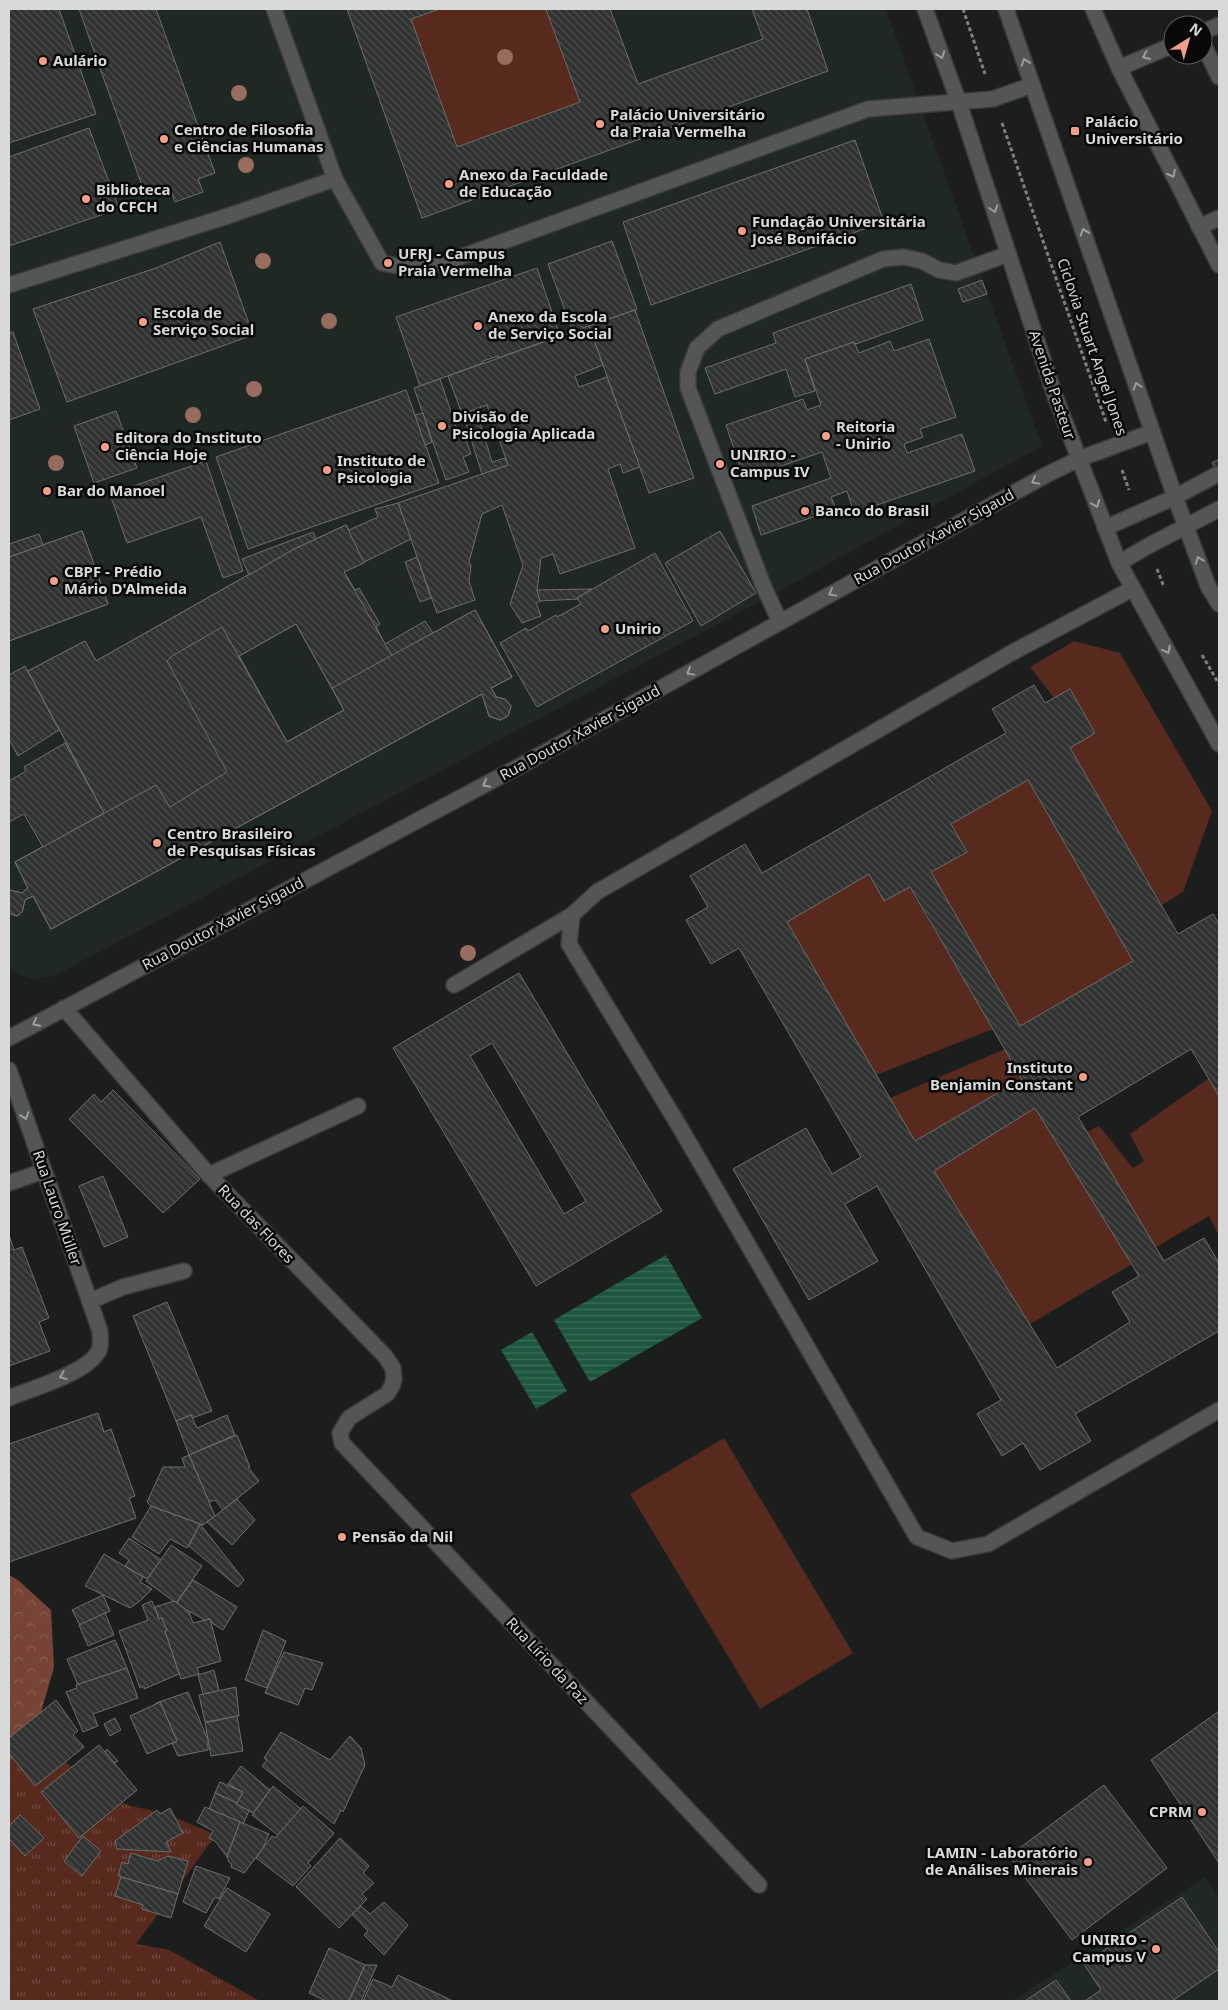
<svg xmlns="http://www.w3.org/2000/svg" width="1228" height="2010" viewBox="0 0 1228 2010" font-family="'Noto Sans',sans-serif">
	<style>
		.built { fill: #1f2823 }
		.green { fill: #582a1e }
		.forest { fill: url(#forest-crowns) }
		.park { fill: url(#park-tufts) }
		.water { fill: url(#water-rules) }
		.building { fill: url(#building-back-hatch); stroke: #6b6e6c; fill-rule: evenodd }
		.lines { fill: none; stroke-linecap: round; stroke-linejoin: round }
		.minor-casing { stroke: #383a39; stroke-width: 18 }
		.path { stroke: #7e807f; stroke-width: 3; stroke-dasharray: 4 2.5; stroke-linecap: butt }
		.minor { stroke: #535654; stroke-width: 15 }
		.tree { fill: #986c5f }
		.oneway { stroke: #9c9f9d }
		.poi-dot { fill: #f49e88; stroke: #070807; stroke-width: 2 }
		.labels { text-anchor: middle; stroke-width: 5; stroke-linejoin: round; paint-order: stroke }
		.poi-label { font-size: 15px; font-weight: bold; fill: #d8dad9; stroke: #070807; text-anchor: start }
		.street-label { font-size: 15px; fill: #d8dad9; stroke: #070807 }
	</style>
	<defs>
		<pattern id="forest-crowns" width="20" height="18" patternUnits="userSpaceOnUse" patternTransform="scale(1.25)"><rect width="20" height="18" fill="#764336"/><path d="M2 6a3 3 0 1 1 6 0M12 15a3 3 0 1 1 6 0" fill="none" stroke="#895e52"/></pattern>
		<pattern id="park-tufts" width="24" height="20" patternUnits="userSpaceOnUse" patternTransform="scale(1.25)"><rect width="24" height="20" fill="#582a1e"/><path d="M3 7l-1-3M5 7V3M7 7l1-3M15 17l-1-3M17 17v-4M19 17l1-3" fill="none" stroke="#6f483e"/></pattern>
		<pattern id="water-rules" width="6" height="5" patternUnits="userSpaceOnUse" patternTransform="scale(1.25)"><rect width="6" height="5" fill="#1d573d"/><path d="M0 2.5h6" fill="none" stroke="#3d6f58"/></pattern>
		<pattern id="building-back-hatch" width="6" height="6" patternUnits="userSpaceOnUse" patternTransform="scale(1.25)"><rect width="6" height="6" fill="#2f3231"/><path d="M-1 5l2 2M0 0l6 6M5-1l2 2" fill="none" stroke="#4c4f4e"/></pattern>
	</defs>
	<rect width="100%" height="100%" fill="#1b1e1c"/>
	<g class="built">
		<path d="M9,9H886L1042,446L746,609L54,976L33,979L19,975L9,968Z"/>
		<path d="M1205,1877L1219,1897V2001H1012Z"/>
	</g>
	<g class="green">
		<path d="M440,9H546L580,102L457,147L411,19Z"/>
		<path d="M1074,641L1120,653L1212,811L1183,892L1162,905L1070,748L1095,733L1070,689L1054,698L1030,667Z"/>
		<path d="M1028,780L1133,961L1020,1026L931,872L967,852L951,824Z"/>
		<path d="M869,874L884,901L909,887L993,1029L876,1075L787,922Z"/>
		<path d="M1005,1049L1022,1079L915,1141L890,1098Z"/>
		<path d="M1209,1078L1219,1096V1236L1209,1216L1156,1247L1087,1132L1099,1126L1133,1168L1144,1161L1130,1134Z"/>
		<path d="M1035,1108L1132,1264L1030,1324L934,1171Z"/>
		<path d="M724,1438L853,1653L760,1709L630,1494Z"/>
	</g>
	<path class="forest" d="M9,1575L18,1580L51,1610L54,1667L9,1824Z"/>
	<path class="park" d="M29,1753L60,1758L118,1801L130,1806L165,1813L216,1835L136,1944L169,1950L260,2001H9V1760Z"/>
	<g class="water">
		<path d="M666,1255L702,1318L590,1382L554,1320Z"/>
		<path d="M532,1332L567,1391L536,1409L501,1350Z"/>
	</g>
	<g class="building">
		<path d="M9,9H59L96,114L9,143Z"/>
		<path d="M79,9H156L215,173L198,179L203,192L175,202L170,188L146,197Z"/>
		<path d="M347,9H440L411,19L457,147L580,102L546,9H610L638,84L763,39L752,9H807L828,71L422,218Z"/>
		<path d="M89,128L119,209L9,246V157Z"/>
		<path d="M855,140L884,222L651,305L623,222Z"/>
		<path d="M612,241L637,309L573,332L548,264Z"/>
		<path d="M220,242L253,335L67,402L33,309L156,268Z"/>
		<path d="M537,268L560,336L498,358V356L483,361V363L420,386L396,317Z"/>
		<path d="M982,280L987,294L963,302L958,289Z"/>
		<path d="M911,284L923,320L856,344L854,342L805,359L815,391L795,397L786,369L715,394L705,368L776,343L773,333Z"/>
		<path d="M635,310L694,478L649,493L589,326Z"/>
		<path d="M589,326L603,365L575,376L579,387L607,377L640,467L623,473L620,464L608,469L635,548L560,574L553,554L541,558L537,590L540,601L536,603L541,616L522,623L510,604L523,565L502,505L482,514L469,562L471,566L469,581L475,600L437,613L398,503L508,465L487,405L462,414L448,376Z"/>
		<path d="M13,332L40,409L9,420V333Z"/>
		<path d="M929,339L956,417L920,429L923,437L904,444L907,453L962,434L975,471L854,513L847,491L831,497L836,509L761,535L752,506L831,478L822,452L744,479L726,425L803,399L807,410L821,405L805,359L854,342L859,353L890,341L894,351Z"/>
		<path d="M440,379L461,441L466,440L471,454L463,457L469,472L446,480L414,388Z"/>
		<path d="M406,390L439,483L248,549L216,457Z"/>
		<path d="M476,409L492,462L505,458L508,465L482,474L463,414Z"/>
		<path d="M116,411L137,468L94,483L74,426Z"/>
		<path d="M423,413L432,442L425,445L415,415Z"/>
		<path d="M1219,459V476L1212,463Z"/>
		<path d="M206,461L243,571L223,578L201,517L127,543L110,494Z"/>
		<path d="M398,503L411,539L344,572L355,590L359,588L380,624L376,627L385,644L425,621L433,633L475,610L512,677L491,688L496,697L505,699L511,706L508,716L500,720L489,716L482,694L51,929L33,896L25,900L22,912L17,916L9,913V890L22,893L28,888L15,862L104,813L28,671L85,641L96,661L294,549L346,525L349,530L378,517L375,509ZM296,624L344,710L287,742L239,656Z"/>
		<path d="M346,525L364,563L344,572L392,656L475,610L512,677L491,688L496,697L505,699L511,706L508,716L500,720L489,716L482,694L51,929L33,896L25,900L22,912L17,916L9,913V890L22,893L28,888L15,862L104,813L28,671L85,641L96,661L294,549ZM296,624L344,710L287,742L239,656Z"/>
		<path d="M82,531L108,604L9,641V557Z"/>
		<path d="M82,531L108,604L9,641V557Z"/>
		<path d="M720,531L756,593L701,626L665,563Z"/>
		<path d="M313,532L316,539L294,549L249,575L242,559Z"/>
		<path d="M39,534L43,545L9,557V544Z"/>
		<path d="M655,553L693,621L537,707L500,643L526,628L528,631L556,615L557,617L581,604L577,598Z"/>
		<path d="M417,557L431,598L420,602L405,562Z"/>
		<path d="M592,589L577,598L578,599L540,601L537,590Z"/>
		<path d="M475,610L512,677L491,688L496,697L505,699L511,706L508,716L500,720L489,716L482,694L51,929L33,896L25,900L22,912L17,916L9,913V890L22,893L28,888L15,862L156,785L170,807L227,772L167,661L172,656L222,627L287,742L344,710L332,688Z"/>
		<path d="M25,666L59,730L18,756L9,739V675Z"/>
		<path d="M1034,685L1045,703L1070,689L1095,733L1070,748L1178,934L1213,914L1219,924V1096L1191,1049L1078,1117L1164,1261L1204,1238L1219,1263V1331L1075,1414L1091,1441L1040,1470L1023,1443L1002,1456L977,1414L1001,1400L877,1186L845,1204L878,1261L809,1300L733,1169L806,1128L832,1174L861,1157L739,948L711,964L686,920L708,907L690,876L745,844L762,873L1006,733L992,709ZM1028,780L1133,961L1020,1026L931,872L967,852L951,824ZM869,874L884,901L910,887L1022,1079L915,1141L787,922ZM1035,1108L1139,1276L1112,1292L1130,1322L1057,1368L934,1171Z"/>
		<path d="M65,743L104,813L43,847L24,814L9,822V781L26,771L24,767Z"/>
		<path d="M519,973L662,1211L536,1286L393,1048ZM492,1043L586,1201L564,1214L470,1056Z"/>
		<path d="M113,1090L200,1179L163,1213L69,1119L94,1094L101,1102Z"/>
		<path d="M103,1176L128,1237L104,1247L79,1186Z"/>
		<path d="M9,1235L14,1250L22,1247L49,1318L39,1322L50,1351L9,1366Z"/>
		<path d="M167,1302L212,1411L192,1418L191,1415L176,1421L133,1316Z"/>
		<path d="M98,1413L104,1432L111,1429L135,1496L129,1498L136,1518L9,1562V1444Z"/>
		<path d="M191,1415L197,1428L227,1415L235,1435L189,1455L176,1421Z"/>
		<path d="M237,1435L250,1467H248L259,1481L223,1510L215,1500L209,1502L189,1455Z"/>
		<path d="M189,1455L215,1516L203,1525L151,1506L147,1502L163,1467H185L182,1458Z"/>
		<path d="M237,1499L255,1520L232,1545L207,1522Z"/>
		<path d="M151,1506L200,1524L187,1548L170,1539L159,1554L132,1537Z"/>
		<path d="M200,1524L244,1580L238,1587L189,1546Z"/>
		<path d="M129,1538L161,1560L147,1579L125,1566L129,1560L119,1553Z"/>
		<path d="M171,1545L202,1566L176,1603L146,1581Z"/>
		<path d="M104,1554L143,1577L140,1582L152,1589L140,1601L130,1608L85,1586Z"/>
		<path d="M193,1580L237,1607L223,1630L212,1623L210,1619L205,1620L176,1604Z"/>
		<path d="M103,1595L110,1611L80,1625L72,1610Z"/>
		<path d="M152,1601L159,1619L162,1618L167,1630L165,1631L179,1674L144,1689V1686L140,1688L119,1631L148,1620L142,1605Z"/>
		<path d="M174,1601L189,1612L193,1623L210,1619L221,1661L197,1668L199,1674L181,1679L165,1631L167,1630L162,1618L159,1619L155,1607Z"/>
		<path d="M105,1613L114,1635L88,1646L79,1625Z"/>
		<path d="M263,1630L286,1641L267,1688L245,1680Z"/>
		<path d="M115,1640L127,1668L78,1685L67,1659Z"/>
		<path d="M284,1652L323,1663L312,1690L305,1688L298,1705L265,1693Z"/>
		<path d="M127,1668L138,1698L93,1714L98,1726L83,1732L66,1692L77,1688L76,1685Z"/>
		<path d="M214,1670L219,1691L203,1694L198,1675Z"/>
		<path d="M236,1687L239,1716L205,1722L199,1695Z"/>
		<path d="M188,1692L208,1740V1750L178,1756L172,1743L177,1741L160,1702L157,1705L156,1703Z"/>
		<path d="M56,1700L78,1731L73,1735L84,1747L35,1786L9,1753V1738Z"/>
		<path d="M160,1702L177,1741L147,1754L130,1716Z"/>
		<path d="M1219,1711V1863L1151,1760Z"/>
		<path d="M237,1716L243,1751L211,1756L205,1723Z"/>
		<path d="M115,1718L121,1730L110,1736L104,1724Z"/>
		<path d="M281,1732L330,1760L350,1736L361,1748L365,1765L343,1812L341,1810L334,1824L262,1766L267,1760L264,1758Z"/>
		<path d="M99,1745L137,1790L79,1838L41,1792Z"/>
		<path d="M107,1749L118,1761L114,1763L105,1752Z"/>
		<path d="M241,1766L270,1790L253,1813L236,1804L243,1792L228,1784Z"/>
		<path d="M220,1782L243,1792L237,1803L215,1793Z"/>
		<path d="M1104,1785L1167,1868L1072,1940L1009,1856Z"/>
		<path d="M273,1786L301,1809L278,1835L252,1815Z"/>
		<path d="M215,1793L237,1803L236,1804L249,1811L243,1824L209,1809Z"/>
		<path d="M303,1806L334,1833L308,1863L311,1866L293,1886L256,1858L272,1836L275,1838Z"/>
		<path d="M205,1807L240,1822L227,1857L216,1842L209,1838L213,1831L197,1822Z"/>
		<path d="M170,1808L183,1833L166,1842L171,1852L117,1849L115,1841L157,1810L160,1814Z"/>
		<path d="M20,1815L44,1838L25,1856L9,1839V1826Z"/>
		<path d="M240,1822L269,1834L263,1848L244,1873L231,1867L232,1864L229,1862L227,1857Z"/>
		<path d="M83,1836L101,1851L82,1876L64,1861Z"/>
		<path d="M340,1838L369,1866L363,1873L374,1883L362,1894L367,1899L339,1928L296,1887Z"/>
		<path d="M131,1853L157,1861L168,1856L188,1861L178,1894L118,1876L122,1862L128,1864Z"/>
		<path d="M196,1866L230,1878L219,1899L215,1897L206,1913L183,1902Z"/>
		<path d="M121,1877L178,1894L171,1918L142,1909L143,1905L115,1896Z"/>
		<path d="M227,1888L270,1914L246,1952L204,1926Z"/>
		<path d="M1182,1897L1219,1952V1969L1172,2001H1085L1101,1990L1084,1964Z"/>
		<path d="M384,1902L408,1925L384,1955L364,1935L368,1931L352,1914L361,1906L370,1914Z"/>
		<path d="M329,1948L365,1965L349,2001H326L309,1993Z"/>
		<path d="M365,1965H377L361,2001H349Z"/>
		<path d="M398,1975L453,2001H363L373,1979L392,1987Z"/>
		<path d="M1056,1980L1071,2001H1025Z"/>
	</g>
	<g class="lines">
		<g class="minor-casing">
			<g id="minor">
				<path d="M274,9L335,179L382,263L413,269L444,263L868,109L993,99L1032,85"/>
				<path d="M925,9L959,103L1055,396L1119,563L1219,744"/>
				<path d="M1006,9L1175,497L1208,586L1219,604"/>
				<path d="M1093,9L1119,68L1219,265"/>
				<path d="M1203,32L1219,25"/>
				<path d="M1203,44L1219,77"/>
				<path d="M1119,68L1173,45"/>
				<path d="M1199,227L1219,218"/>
				<path d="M9,285L228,216L335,179"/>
				<path d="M1105,528L1175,497L1218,474"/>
				<path d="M1119,563L1148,546L1219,509"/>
				<path d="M1132,589L1013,652L597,892L572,915L569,944L681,1129L917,1537L952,1551L988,1544L1219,1410"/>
				<path d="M780,622L763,585L688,388V372L697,348L718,329L883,259L904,257L922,261L939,270L956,273L1008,254"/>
				<path d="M454,985L572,915"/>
				<path d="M64,1008L209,1175L385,1356L393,1368L394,1379L392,1386L387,1394L349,1418L340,1433L342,1443L759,1885"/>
				<path d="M9,1038L520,766L1048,474L1079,459L1152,432"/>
				<path d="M9,1070L100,1331C100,1336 101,1342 100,1347C95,1371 30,1389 9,1398"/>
				<path d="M209,1175L358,1106"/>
				<path d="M9,1183L44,1171"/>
				<path d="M90,1301L123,1287L184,1271"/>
			</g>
		</g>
		<g class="path">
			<path d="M963,9L985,74"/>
			<path d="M1002,123L1106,422"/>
			<path d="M1122,470L1129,490"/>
			<path d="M1157,569L1164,587"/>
			<path d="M1202,655L1219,684"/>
		</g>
		<use href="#minor" class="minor"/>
	</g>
	<g class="tree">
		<circle cx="505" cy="57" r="8"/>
		<circle cx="239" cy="93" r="8"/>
		<circle cx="246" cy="165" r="8"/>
		<circle cx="263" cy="261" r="8"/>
		<circle cx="329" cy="321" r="8"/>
		<circle cx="254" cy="389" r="8"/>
		<circle cx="193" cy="415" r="8"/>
		<circle cx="56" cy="463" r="8"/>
		<circle cx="468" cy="953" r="8"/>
	</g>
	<defs><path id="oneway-chevron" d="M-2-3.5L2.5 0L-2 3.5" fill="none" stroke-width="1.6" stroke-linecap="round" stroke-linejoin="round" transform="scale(1.25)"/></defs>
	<g class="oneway">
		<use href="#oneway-chevron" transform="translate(941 55) rotate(70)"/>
		<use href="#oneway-chevron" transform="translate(1146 56) rotate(157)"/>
		<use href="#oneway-chevron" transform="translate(1025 62) rotate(-109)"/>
		<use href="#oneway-chevron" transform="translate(1172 174) rotate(63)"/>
		<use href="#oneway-chevron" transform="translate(994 209) rotate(72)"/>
		<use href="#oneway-chevron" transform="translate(1084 232) rotate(-109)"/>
		<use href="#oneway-chevron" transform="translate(1137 386) rotate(-108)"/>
		<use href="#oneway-chevron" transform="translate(1035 481) rotate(151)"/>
		<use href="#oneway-chevron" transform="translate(1096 504) rotate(69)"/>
		<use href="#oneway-chevron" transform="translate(1199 560) rotate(-111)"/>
		<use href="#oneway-chevron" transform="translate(832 593) rotate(151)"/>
		<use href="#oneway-chevron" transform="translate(1167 650) rotate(61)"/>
		<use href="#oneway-chevron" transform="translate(690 672) rotate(151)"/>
		<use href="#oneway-chevron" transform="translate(486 784) rotate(152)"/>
		<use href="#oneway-chevron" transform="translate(36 1023) rotate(152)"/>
		<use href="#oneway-chevron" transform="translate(25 1116) rotate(71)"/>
		<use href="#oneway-chevron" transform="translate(63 1376) rotate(158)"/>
	</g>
	<g class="poi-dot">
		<circle cx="43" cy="61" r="5"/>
		<circle cx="600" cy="124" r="5"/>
		<rect x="1070" y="126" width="10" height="10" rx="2.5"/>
		<circle cx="164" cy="139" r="5"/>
		<circle cx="449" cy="184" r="5"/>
		<circle cx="86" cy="199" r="5"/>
		<circle cx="742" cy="231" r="5"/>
		<circle cx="388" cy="263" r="5"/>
		<circle cx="143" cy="322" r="5"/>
		<circle cx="478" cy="326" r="5"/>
		<circle cx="442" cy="426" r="5"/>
		<circle cx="826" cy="436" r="5"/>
		<circle cx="105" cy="447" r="5"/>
		<circle cx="720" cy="464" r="5"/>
		<circle cx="327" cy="470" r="5"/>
		<circle cx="47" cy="491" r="5"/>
		<circle cx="805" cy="511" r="5"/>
		<circle cx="54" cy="581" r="5"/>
		<circle cx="605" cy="629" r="5"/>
		<circle cx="157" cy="843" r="5"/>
		<circle cx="1083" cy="1077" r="5"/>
		<circle cx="342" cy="1537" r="5"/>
		<circle cx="1202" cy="1812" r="5"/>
		<circle cx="1088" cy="1862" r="5"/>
		<circle cx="1156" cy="1949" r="5"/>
	</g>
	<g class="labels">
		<g class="poi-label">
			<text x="53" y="66">Aulário</text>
			<text x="610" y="120">Palácio Universitário<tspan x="610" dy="17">da Praia Vermelha</tspan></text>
			<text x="1085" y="127">Palácio<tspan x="1085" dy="17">Universitário</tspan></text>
			<text x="174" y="135">Centro de Filosofia<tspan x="174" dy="17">e Ciências Humanas</tspan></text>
			<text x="459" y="180">Anexo da Faculdade<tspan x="459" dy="17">de Educação</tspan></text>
			<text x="96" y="195">Biblioteca<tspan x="96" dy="17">do CFCH</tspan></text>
			<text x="752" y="227">Fundação Universitária<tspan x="752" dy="17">José Bonifácio</tspan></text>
			<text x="398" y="259">UFRJ - Campus<tspan x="398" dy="17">Praia Vermelha</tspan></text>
			<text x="153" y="318">Escola de<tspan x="153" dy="17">Serviço Social</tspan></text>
			<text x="488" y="322">Anexo da Escola<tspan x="488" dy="17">de Serviço Social</tspan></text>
			<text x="452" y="422">Divisão de<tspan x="452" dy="17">Psicologia Aplicada</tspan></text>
			<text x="836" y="432">Reitoria<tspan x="836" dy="17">- Unirio</tspan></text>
			<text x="115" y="443">Editora do Instituto<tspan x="115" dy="17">Ciência Hoje</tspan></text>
			<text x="730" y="460">UNIRIO -<tspan x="730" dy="17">Campus IV</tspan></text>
			<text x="337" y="466">Instituto de<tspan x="337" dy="17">Psicologia</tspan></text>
			<text x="57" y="496">Bar do Manoel</text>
			<text x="815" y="516">Banco do Brasil</text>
			<text x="64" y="577">CBPF - Prédio<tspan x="64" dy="17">Mário D'Almeida</tspan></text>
			<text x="615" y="634">Unirio</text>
			<text x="167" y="839">Centro Brasileiro<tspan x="167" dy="17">de Pesquisas Físicas</tspan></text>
			<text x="1073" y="1073" text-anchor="end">Instituto<tspan x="1073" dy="17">Benjamin Constant</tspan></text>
			<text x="352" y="1542">Pensão da Nil</text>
			<text x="1192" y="1817" text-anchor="end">CPRM</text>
			<text x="1078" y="1858" text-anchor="end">LAMIN - Laboratório<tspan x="1078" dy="17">de Análises Minerais</tspan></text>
			<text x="1146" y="1945" text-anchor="end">UNIRIO -<tspan x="1146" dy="17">Campus V</tspan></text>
		</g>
		<g class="street-label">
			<text transform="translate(1092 347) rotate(71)" y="5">Ciclovia Stuart Angel Jones</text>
			<text transform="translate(1052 385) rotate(71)" y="5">Avenida Pasteur</text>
			<text transform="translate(934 537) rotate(-29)" y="5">Rua Doutor Xavier Sigaud</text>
			<text transform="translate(580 733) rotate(-29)" y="5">Rua Doutor Xavier Sigaud</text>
			<text transform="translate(223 924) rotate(-28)" y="5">Rua Doutor Xavier Sigaud</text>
			<text transform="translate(57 1208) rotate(71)" y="5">Rua Lauro Müller</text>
			<text transform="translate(256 1224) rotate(46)" y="5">Rua das Flores</text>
			<text transform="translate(547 1661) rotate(47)" y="5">Rua Lírio da Paz</text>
		</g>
	</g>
	<rect width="1228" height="2010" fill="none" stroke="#d8dad9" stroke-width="20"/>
	<g transform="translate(1188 40) rotate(37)"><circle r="24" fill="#070807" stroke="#5b5c5b"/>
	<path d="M0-4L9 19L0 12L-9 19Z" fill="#f49e88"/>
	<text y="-8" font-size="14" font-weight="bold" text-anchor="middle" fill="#d8dad9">N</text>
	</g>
</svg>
